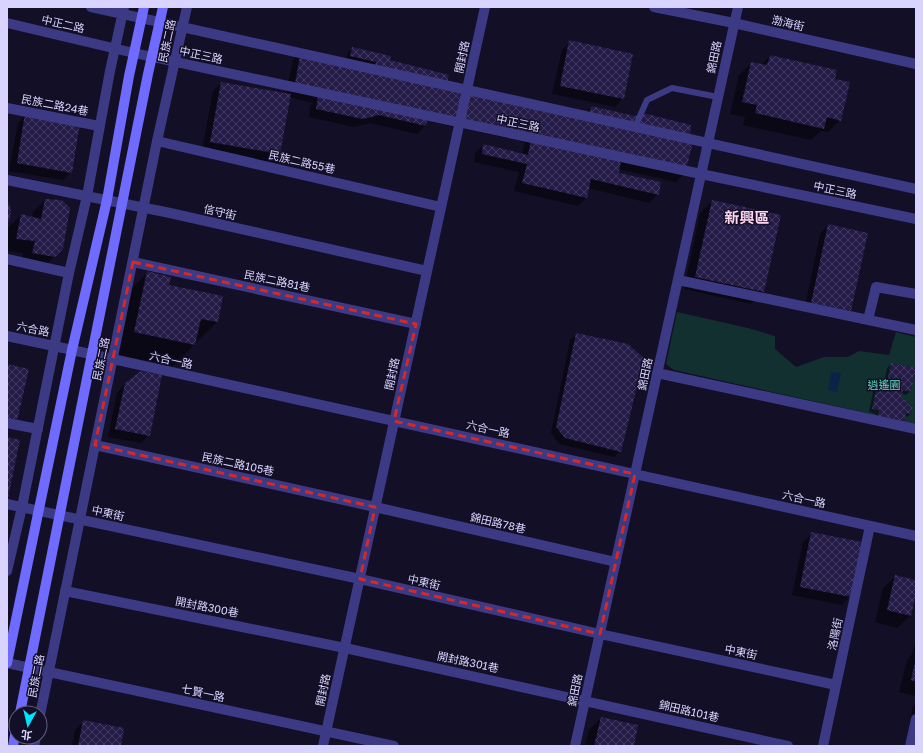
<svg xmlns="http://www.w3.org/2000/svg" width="923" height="753" font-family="'Golos Text','Noto Sans TC',sans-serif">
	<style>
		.green { fill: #12302f }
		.water { fill: #0c2248 }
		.shadow { fill: #0007 }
		.building { fill: url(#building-cross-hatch) }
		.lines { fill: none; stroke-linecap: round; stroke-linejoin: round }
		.service { stroke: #3d3a85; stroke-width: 6 }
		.minor { stroke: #3d3a85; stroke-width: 10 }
		.tertiary { stroke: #3d3a85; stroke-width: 10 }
		.secondary { stroke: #6f6bff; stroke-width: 10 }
		.marked { fill: none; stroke: #d62828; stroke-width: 3; stroke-dasharray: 8 5; stroke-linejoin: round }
		.labels { text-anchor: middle; stroke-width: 3; stroke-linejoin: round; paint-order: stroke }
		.street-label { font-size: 11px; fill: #d9d4ff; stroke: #130f26 }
		.park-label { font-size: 11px; fill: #5fe0c0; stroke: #130f26 }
		.district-label { font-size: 15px; font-weight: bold; fill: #ffd6f0; stroke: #130f26 }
	</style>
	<defs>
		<pattern id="building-cross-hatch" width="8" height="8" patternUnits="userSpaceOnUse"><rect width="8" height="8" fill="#241b47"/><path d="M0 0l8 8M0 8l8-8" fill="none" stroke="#433b63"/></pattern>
	</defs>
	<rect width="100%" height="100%" fill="#130f26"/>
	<path class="green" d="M 677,312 L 748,328 L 775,336 L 775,349 L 796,367 L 824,357 L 848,357 L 859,351 L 889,355 L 896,332 L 916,337 L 916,424 L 674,370 L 666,364 Z"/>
	<path class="water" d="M 831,372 L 841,373 L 837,392 L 828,390 Z"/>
	<path class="shadow" d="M 570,42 L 623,98 L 615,107 L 552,94 L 562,50 Z
		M 352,49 L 389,61 L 445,89 L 583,115 L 591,107 L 684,174 L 676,182 L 618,169 L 618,173 L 658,194 L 649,203 L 588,188 L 586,198 L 578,206 L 514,191 L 519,172 L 474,162 L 475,153 L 484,145 L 522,154 L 525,142 L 427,121 L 425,126 L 417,134 L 370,123 L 354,127 L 309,117 L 310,106 L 313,103 L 289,97 L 279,154 L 271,162 L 202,150 L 213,91 L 221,83 L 286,94 L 293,60 L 301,51 L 346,61 L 348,52 Z
		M 770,56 L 834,80 L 840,120 L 828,132 L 821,131 L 811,140 L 743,125 L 745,117 L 730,114 L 739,75 L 751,63 L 761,65 Z
		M 26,114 L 71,172 L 63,180 L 9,171 L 18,123 Z
		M 45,200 L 62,249 L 42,269 L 21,265 L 23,253 L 7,251 L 7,237 L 9,227 L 21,215 L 32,218 L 33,212 Z
		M 713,201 L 763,292 L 751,304 L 684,289 L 700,213 Z
		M 828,225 L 851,311 L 842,319 L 804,311 L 820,234 Z
		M 147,273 L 168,286 L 222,297 L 217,322 L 168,371 L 108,358 L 121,299 Z
		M 576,334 L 620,451 L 614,457 L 559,444 L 551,433 L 570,340 Z
		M 891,364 L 916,369 L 916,376 L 912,380 L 910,391 L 906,395 L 901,394 L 900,400 L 911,414 L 907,417 L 905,417 L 904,421 L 900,425 L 874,420 L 876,414 L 869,412 L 874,387 L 878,383 L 884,384 L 887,368 Z
		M 125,384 L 149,435 L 141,443 L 108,437 L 117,393 Z
		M 812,533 L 850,596 L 842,605 L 792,595 L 803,542 Z
		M 896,576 L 916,581 L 916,590 L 910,616 L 897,628 L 875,622 L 883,588 Z
		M 916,638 L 916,696 L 899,692 L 907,660 L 912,654 Z
		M 916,704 L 916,746 L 906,746 L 913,706 Z
		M 601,718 L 633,746 L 585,746 L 589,730 Z
		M 83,722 L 120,746 L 72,746 L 75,730 Z
		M 736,744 L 745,746 L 733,746 Z"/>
	<path class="building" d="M 569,40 L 633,54 L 624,99 L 560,86 Z
		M 352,47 L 391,56 L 390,60 L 449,75 L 446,88 L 588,119 L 591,106 L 635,116 L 647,114 L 691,125 L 690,136 L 693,142 L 685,174 L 621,160 L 619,173 L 661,182 L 659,195 L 591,179 L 587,198 L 522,183 L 527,164 L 482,154 L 483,144 L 528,155 L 532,134 L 430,112 L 426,126 L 379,115 L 363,119 L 316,109 L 318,96 L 294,89 L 301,50 L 374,71 L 376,62 L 350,56 Z
		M 770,55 L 837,70 L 835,79 L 850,82 L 841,121 L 827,117 L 824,129 L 755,113 L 757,105 L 742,102 L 751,62 L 767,65 Z
		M 221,82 L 291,94 L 280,154 L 210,142 Z
		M 25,113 L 80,123 L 72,173 L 17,163 Z
		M 45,199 L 62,200 L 70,208 L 63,249 L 55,257 L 32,253 L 35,241 L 16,239 L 21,214 L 41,219 Z
		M 712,200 L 781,215 L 764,292 L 695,277 Z
		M 7,202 L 9,203 L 11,210 L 10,219 L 7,225 Z
		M 828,224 L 868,233 L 851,311 L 811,303 Z
		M 147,271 L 171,277 L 169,285 L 223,296 L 218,322 L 201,319 L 195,345 L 134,332 Z
		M 576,333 L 628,344 L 644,358 L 621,452 L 565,438 L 556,427 Z
		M 891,363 L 916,368 L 916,376 L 914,375 L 911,392 L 903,390 L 901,400 L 907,400 L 906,404 L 913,405 L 911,414 L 906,413 L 905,421 L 878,416 L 879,410 L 872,409 L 878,381 L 887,383 Z
		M 7,364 L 29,369 L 17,421 L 7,418 Z
		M 141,371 L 162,375 L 150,436 L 115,429 L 125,383 Z
		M 7,437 L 20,440 L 8,498 L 7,498 Z
		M 811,532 L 862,542 L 851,597 L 800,587 Z
		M 895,575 L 916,580 L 916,594 L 911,616 L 887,610 Z
		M 915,662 L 916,662 L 916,682 L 911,680 Z
		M 601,717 L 638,725 L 634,746 L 594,746 Z
		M 83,720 L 124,728 L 121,746 L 78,746 Z"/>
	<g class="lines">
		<path class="service" d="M 635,127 L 647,100 L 672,88 L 718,97"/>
		<path class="minor" d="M 654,7 L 734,23 L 916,64
			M 7,108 L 99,126
			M 157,141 L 441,207
			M 7,180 L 170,213 L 427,271
			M 7,259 L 69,273
			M 133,262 L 416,324
			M 678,280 L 916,330
			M 868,320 L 876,287 L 916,294
			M 7,336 L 54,346 L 916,536
			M 657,373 L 916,429
			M 7,423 L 38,429
			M 95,445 L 375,507 L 616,562
			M 7,504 L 360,579 L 600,634 L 836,685
			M 65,591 L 345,648 L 788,746
			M 323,746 L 485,7
			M 575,746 L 738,7
			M 823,746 L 870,526
			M 910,746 L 916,719"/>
		<path class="tertiary" d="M 91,7 L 916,189
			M 7,23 L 134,53 L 701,174 L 916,219
			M 7,571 L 22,507 L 69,273 L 87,196 L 110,71 L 124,7
			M 7,663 L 394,746
			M 40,715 L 157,141 L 187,7
			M 34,746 L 36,737"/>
		<path class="secondary" d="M 7,663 L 72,350 L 107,200 L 129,76 L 144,7
			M 20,713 L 148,74 L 163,7
			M 13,746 L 16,730"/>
	</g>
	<path class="marked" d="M 133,262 L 416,324 L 394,421 L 635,474 L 600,634 L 360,579 L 375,507 L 95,445 Z"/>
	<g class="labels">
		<g class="street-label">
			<text transform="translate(788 23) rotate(13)" y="4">渤海街</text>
			<text transform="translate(63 24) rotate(13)" y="4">中正二路</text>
			<text transform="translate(167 41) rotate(-78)" y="4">民族二路</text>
			<text transform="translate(201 55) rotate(12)" y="4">中正三路</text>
			<text transform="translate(462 57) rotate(-78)" y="4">開封路</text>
			<text transform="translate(714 57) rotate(-78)" y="4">錦田路</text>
			<text transform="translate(55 105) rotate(11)" y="4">民族二路24巷</text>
			<text transform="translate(518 123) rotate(12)" y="4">中正三路</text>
			<text transform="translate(302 162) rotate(13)" y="4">民族二路55巷</text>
			<text transform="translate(835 190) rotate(12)" y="4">中正三路</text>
			<text transform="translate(220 212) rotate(13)" y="4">信守街</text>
			<text transform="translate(277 281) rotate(12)" y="4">民族二路81巷</text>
			<text transform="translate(33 329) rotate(11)" y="4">六合路</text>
			<text transform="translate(101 359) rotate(-78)" y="4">民族二路</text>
			<text transform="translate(171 360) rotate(12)" y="4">六合一路</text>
			<text transform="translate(392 374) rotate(-78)" y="4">開封路</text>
			<text transform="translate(645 374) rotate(-78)" y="4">錦田路</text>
			<text transform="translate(488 429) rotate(12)" y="4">六合一路</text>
			<text transform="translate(238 464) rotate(12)" y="4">民族二路105巷</text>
			<text transform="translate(804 499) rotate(12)" y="4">六合一路</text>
			<text transform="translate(108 513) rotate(13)" y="4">中東街</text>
			<text transform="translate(498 523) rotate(13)" y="4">錦田路78巷</text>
			<text transform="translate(424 582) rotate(13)" y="4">中東街</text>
			<text transform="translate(207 607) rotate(11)" y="4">開封路300巷</text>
			<text transform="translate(835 634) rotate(-78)" y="4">洛陽街</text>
			<text transform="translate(741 652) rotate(12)" y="4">中東街</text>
			<text transform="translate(468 662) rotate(12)" y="4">開封路301巷</text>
			<text transform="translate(36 676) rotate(-79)" y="4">民族二路</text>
			<text transform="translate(323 690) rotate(-78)" y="4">開封路</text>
			<text transform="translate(575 690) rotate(-78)" y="4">錦田路</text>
			<text transform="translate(203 693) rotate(12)" y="4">七賢一路</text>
			<text transform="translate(689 711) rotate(13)" y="4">錦田路101巷</text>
		</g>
		<g class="park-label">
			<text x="884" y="389">逍遙園</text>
		</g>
		<g class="district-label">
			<text x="747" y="223">新興區</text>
		</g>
	</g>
	<rect width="923" height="753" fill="none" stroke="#d9d4ff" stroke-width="16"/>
	<g transform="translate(28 725) rotate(188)"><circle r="19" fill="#130f26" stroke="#625e7d"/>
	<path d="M0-3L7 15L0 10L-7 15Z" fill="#00e5ff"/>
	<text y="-6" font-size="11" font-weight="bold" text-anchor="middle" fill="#d9d4ff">北</text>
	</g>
</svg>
